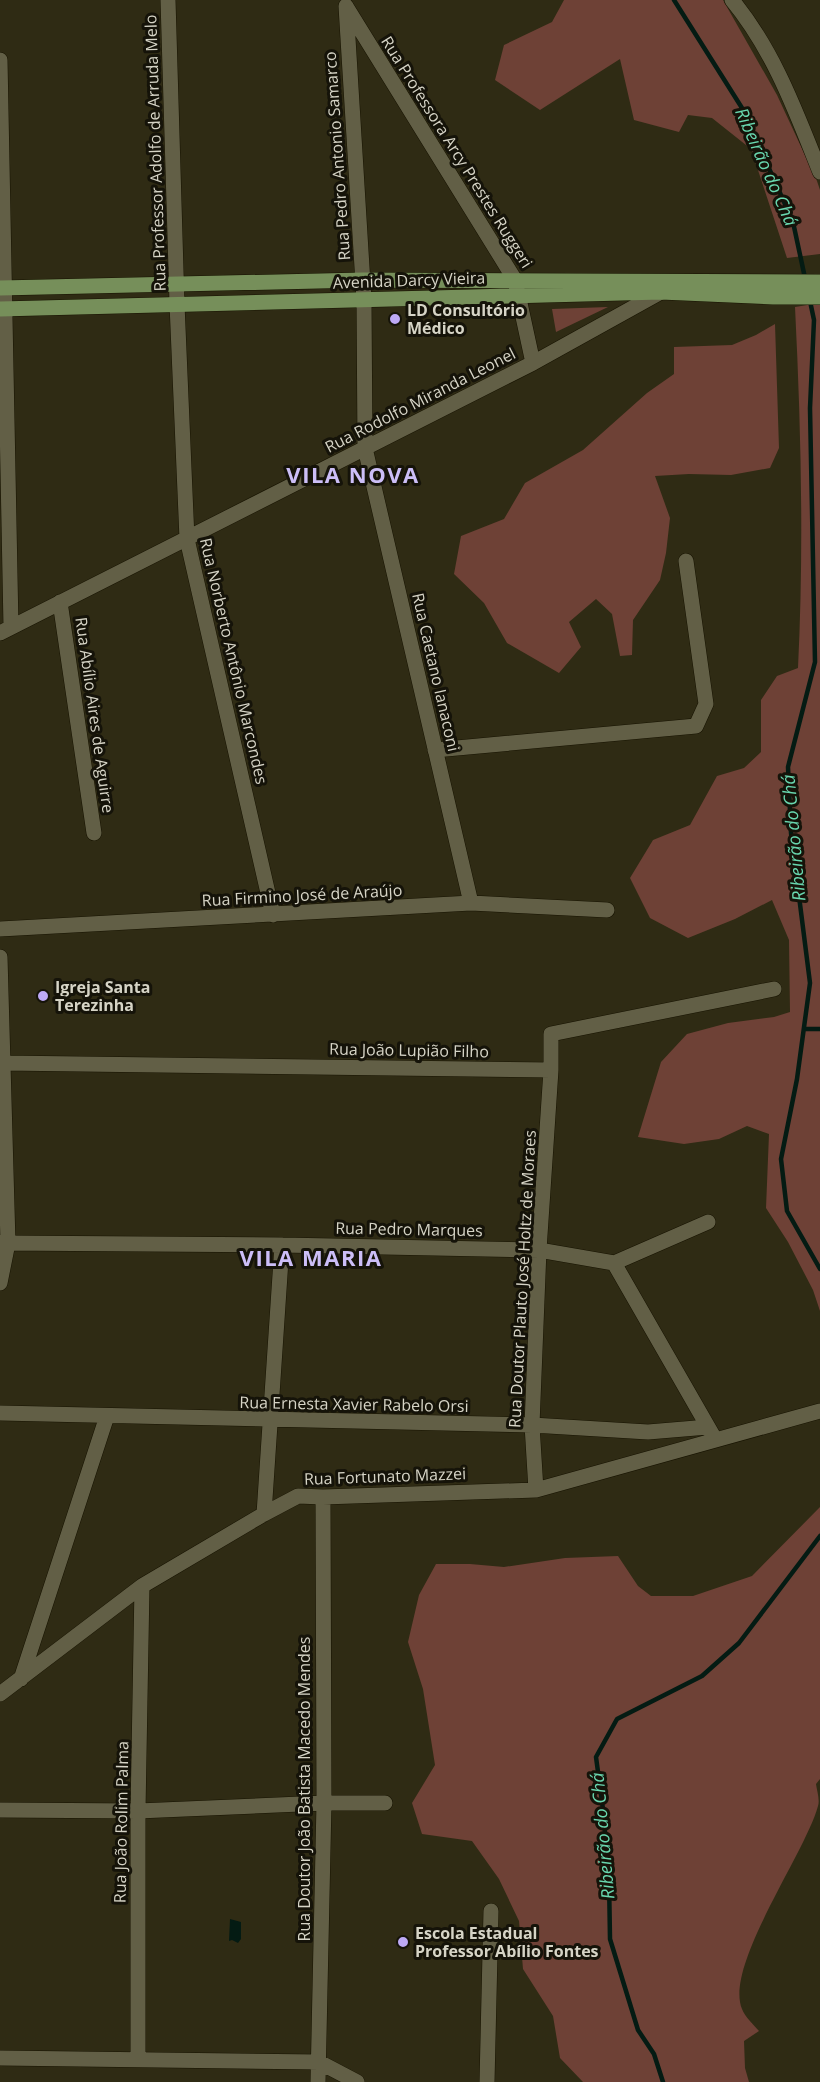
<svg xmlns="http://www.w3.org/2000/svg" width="820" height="2082" font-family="'Open Sans',sans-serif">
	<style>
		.green { fill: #6e4136 }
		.water { fill: #041b13 }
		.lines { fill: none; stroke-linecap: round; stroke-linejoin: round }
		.stream { stroke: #041b13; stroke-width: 4.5 }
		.minor-casing { stroke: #171300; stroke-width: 16 }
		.major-casing { stroke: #171300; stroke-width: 16 }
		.minor { stroke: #625f46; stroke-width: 15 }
		.major { stroke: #768f5a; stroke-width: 15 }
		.poi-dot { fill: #bda9f5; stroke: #151309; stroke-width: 2 }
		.labels { text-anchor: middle; stroke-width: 6; stroke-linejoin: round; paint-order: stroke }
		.street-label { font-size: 16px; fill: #d6d4c6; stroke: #151309 }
		.poi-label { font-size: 16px; font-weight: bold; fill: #d6d4c6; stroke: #151309; text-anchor: start }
		.water-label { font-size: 18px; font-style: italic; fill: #69d7af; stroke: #151309 }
		.district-label { font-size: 22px; font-weight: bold; letter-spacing: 1.5px; fill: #ccbef7; stroke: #151309 }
	</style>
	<rect width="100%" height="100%" fill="#2f2b14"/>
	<path class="green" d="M 564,0 L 723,0 L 777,95 L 817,181 L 820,190 L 820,254 L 787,258 L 751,149 L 712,118 L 688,115 L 679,132 L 634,120 L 620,59 L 540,110 L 495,80 L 504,45 L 552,22 Z
		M 820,303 L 820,1311 L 813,1290 L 788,1242 L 766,1208 L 769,1134 L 747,1126 L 719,1139 L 684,1144 L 638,1137 L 661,1062 L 687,1034 L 728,1023 L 774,1017 L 790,1012 L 789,940 L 772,900 L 735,919 L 688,938 L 650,918 L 630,878 L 653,840 L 690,825 L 717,776 L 744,768 L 761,752 L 761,700 L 777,676 L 798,668 C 804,547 801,427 795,307 Z
		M 608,307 L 556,332 L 552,309 Z
		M 775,324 L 779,448 L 770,468 L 731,475 L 689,474 L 655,476 L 670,518 L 666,553 L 660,580 L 633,620 L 632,655 L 620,656 L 612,614 L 596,599 L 569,622 L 581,647 L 559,673 L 507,643 L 484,603 L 454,574 L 461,536 L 504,519 L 525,483 L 583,450 L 647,393 L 674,374 L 674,347 L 732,345 L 756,335 Z
		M 820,1507 L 820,1779 L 816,1784 C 817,1791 820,1800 818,1806 C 805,1854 724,1966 742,2009 C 745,2017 754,2025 759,2031 L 744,2041 L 745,2068 L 749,2082 L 583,2082 L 560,2058 L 553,2016 L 523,1969 L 519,1921 L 499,1879 L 472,1841 L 422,1834 L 412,1803 L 435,1765 L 423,1689 L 408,1642 L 419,1595 L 436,1564 L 470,1564 L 504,1567 L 565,1558 L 618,1556 L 638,1586 L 651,1596 L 693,1596 L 752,1576 Z"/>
	<path class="water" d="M 230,1919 L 241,1922 L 241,1939 L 238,1943 L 232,1940 L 229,1941 Z"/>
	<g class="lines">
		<path class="stream" d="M 674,0 L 742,108 L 793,222 L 805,278
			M 810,301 L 814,320 L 810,408 L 815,662 L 788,767 L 791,833 L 810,983 L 797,1079 L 781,1159 L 787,1211 L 820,1269
			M 804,1029 L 820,1029
			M 663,2082 L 654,2054 L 638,2030 L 610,1939 L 609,1879 L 603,1809 L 596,1757 L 617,1719 L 702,1676 L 739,1643 L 820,1536"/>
		<defs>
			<path id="minor" d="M 168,0 L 177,304 L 187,539 L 273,915
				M 732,0 C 774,51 796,112 820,172
				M 346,6 L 364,300 L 365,448 L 471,903
				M 347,8 L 515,280 L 533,363
				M 0,60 L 11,627
				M 60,602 L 94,833
				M 0,633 L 533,363 L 661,292
				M 435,750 L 696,726 L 706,704 L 686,561
				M 0,929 L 471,903 L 607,910
				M 0,957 L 8,1243 L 0,1283
				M 3,1063 L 551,1070 L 551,1034 L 774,989
				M 0,1243 L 282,1245 L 539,1250 L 614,1263 L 715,1439
				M 614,1263 L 708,1222
				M 0,1413 L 532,1425 L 648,1432 L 708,1427
				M 536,1490 L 532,1425 L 539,1250 L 551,1070
				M 264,1514 L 282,1245
				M 21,1679 L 107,1416
				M 0,1694 L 142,1586 L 264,1514 L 298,1496 L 323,1497 L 536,1490 L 820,1411
				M 0,1810 L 138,1811 L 324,1803 L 385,1803
				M 0,2058 L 319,2062 L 357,2082
				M 138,2060 L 138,1811 L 142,1586
				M 318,2082 L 324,1803 L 323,1497
				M 487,2082 L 491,1911"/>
			<path id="major" d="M 0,288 L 363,280 L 820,282
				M 0,309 L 661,292 L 773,297 L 820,297"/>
		</defs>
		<use href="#minor" class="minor-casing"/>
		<use href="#major" class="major-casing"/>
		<use href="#minor" class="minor"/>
		<use href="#major" class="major"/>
	</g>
	<g class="poi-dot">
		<circle cx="395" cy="319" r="6"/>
		<circle cx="43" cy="996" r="6"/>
		<circle cx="403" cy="1942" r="6"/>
	</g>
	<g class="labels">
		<g class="street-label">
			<text transform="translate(457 152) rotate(58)" y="6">Rua Professora Arcy Prestes Ruggeri</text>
			<text transform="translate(155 153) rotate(-92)" y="6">Rua Professor Adolfo de Arruda Melo</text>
			<text transform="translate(337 156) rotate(-94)" y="6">Rua Pedro Antonio Samarco</text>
			<text transform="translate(409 280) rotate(-2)" y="6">Avenida Darcy Vieira</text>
			<text transform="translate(420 400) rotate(-27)" y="6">Rua Rodolfo Miranda Leonel</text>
			<text transform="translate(234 661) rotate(77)" y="6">Rua Norberto Antônio Marcondes</text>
			<text transform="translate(436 672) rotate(77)" y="6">Rua Caetano Ianaconi</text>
			<text transform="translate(95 715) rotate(82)" y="6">Rua Abílio Aires de Aguirre</text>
			<text transform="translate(302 895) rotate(-3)" y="6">Rua Firmino José de Araújo</text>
			<text transform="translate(409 1050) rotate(1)" y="6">Rua João Lupião Filho</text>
			<text transform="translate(409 1229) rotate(1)" y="6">Rua Pedro Marques</text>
			<text transform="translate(522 1279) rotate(-87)" y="6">Rua Doutor Plauto José Holtz de Moraes</text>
			<text transform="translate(354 1404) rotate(1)" y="6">Rua Ernesta Xavier Rabelo Orsi</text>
			<text transform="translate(385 1476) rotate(-2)" y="6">Rua Fortunato Mazzei</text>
			<text transform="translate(304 1789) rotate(-90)" y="6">Rua Doutor João Batista Macedo Mendes</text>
			<text transform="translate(121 1822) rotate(-89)" y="6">Rua João Rolim Palma</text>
		</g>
		<g class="poi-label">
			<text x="407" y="316">LD Consultório<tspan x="407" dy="18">Médico</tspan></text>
			<text x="55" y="993">Igreja Santa<tspan x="55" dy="18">Terezinha</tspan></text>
			<text x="415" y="1939">Escola Estadual<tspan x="415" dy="18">Professor Abílio Fontes</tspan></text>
		</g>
		<g class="water-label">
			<text transform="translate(766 167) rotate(66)" y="6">Ribeirão do Chá</text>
			<text transform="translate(794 838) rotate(-95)" y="6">Ribeirão do Chá</text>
			<text transform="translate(603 1836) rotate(-95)" y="6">Ribeirão do Chá</text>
		</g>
		<g class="district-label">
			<text x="353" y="483">VILA NOVA</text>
			<text x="311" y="1266">VILA MARIA</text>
		</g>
	</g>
</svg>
